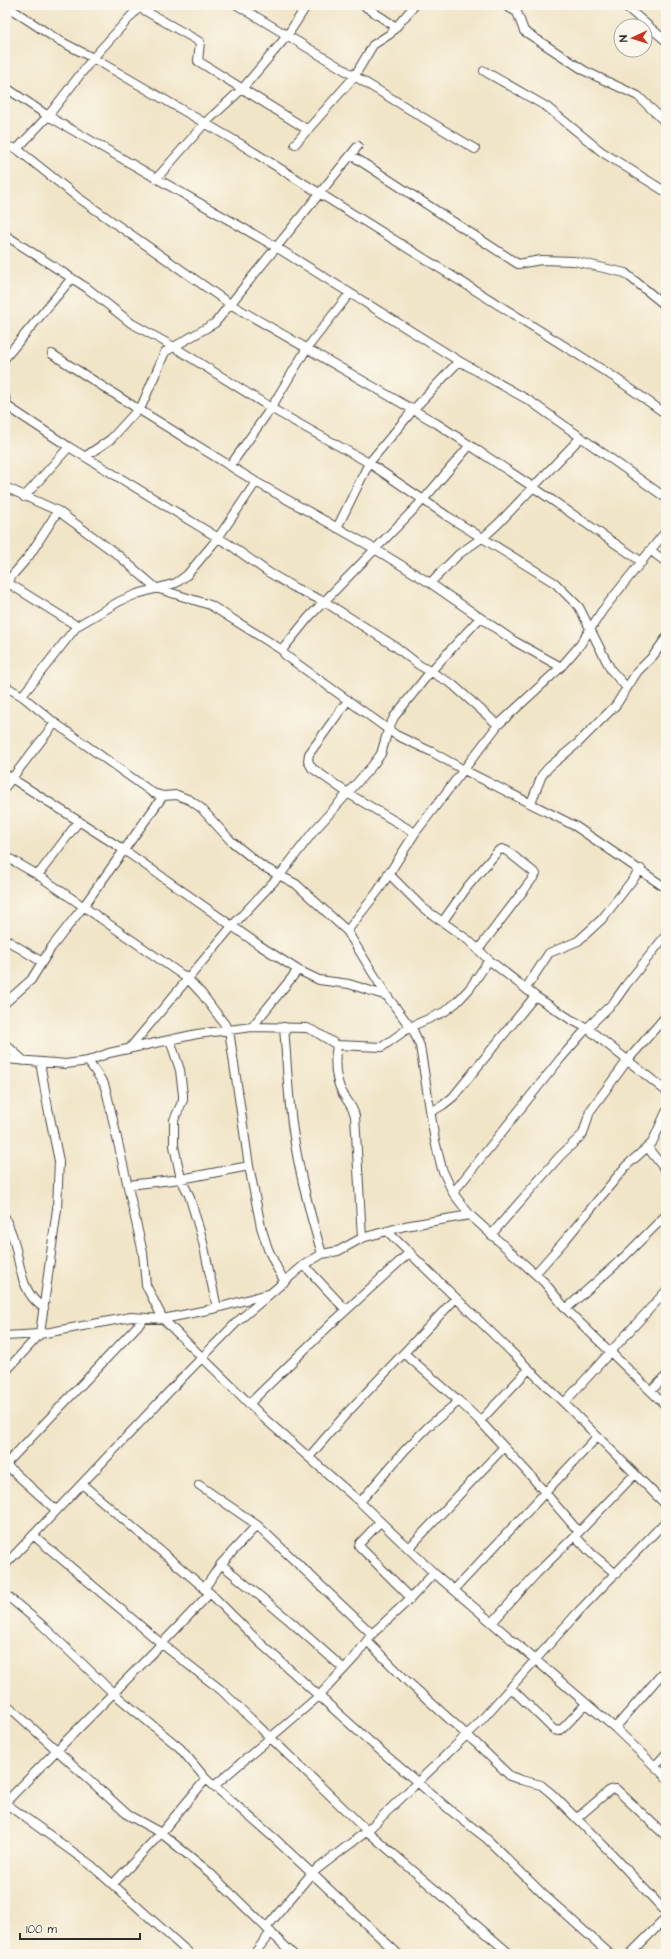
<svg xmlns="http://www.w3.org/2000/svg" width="671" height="1959" font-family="'Architects Daughter',sans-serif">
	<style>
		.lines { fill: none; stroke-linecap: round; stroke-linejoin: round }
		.street-casing { stroke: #494743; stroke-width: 10 }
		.street { stroke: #fff; stroke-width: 8 }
	</style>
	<rect width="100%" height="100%" fill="#fbf7ec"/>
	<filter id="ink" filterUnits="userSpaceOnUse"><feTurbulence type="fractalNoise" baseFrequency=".025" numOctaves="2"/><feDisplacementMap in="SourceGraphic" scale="8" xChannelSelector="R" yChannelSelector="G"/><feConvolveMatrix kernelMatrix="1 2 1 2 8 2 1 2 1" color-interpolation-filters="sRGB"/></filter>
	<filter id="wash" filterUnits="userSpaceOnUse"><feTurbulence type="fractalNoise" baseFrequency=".012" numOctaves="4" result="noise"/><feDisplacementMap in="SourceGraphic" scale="16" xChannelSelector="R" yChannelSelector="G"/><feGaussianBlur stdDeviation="0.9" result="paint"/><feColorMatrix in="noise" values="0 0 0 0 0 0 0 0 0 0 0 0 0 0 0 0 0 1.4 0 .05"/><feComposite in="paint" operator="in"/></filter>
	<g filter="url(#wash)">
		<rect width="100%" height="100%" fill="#f1e5c8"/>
	</g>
	<g filter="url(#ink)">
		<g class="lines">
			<defs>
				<path id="street" d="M 5,5 L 58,40 L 93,58 L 239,143 L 614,377 L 666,414
					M 135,5 L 200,42 L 198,61 L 308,130
					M 237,5 L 475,149
					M 363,5 L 396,27
					M 504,5 L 517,12 L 524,31 L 585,71 L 638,96 L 666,123
					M 624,5 L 666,41
					M 484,71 L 547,107 L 602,152 L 666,192
					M 5,87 L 48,116 L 276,247 L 459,361 L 530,401 L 666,498
					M 295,144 L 354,77 L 373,45 L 390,34 L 415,5
					M 5,146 L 17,149 L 48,116 L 93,58 L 141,5
					M 17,149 L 76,196 L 230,304 L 436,423 L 533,487 L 642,562
					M 351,155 L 518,264 L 541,260 L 574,261 L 625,273 L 666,306
					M 157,178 L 205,123 L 242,89 L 287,36 L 307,5
					M 5,235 L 87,288 L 131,323 L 174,347 L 276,411 L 369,463 L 447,516 L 555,583 L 579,607 L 611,670 L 627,688
					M 52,354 L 138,409 L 256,482 L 375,549 L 430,583 L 514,641 L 561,667
					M 5,358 L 72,278
					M 5,397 L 7,406 L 69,447 L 230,545 L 268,572 L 295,588 L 325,602 L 396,647 L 419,665 L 452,684 L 498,725
					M 470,445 L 424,499 L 309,617 L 282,650 L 285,655 L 396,735 L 432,752 L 464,770 L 575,826 L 666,888
					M 86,456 L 111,439 L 142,405 L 165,352 L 215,323 L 358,146
					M 230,466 L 271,408 L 307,348 L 350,293
					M 5,487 L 58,511 L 118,555 L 156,588 L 210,605 L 282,650
					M 24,497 L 69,447
					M 337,528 L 369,463 L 413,410 L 459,361
					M 650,550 L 666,562
					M 5,581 L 77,626
					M 430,583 L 459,554 L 486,535 L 499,523 L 581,437
					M 5,584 L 29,556 L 58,511
					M 5,686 L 22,696 L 55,723 L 153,793 L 163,796 L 177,795 L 190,800 L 201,808 L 231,841 L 262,866 L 296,884 L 347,931 L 387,996 L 414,1032 L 420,1046 L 435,1141 L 442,1169 L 453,1193 L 470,1215 L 544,1282 L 566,1309 L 666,1406
					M 22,696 L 77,626 L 120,601 L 137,594 L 176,583 L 187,575 L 218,538 L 256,482
					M 348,700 L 309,754 L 308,761 L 312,768 L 349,794 L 415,833
					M 5,774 L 124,850 L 259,945 L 298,970 L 319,980 L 349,984 L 387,996
					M 5,787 L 55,723
					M 531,803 L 542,775 L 549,767 L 578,743 L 616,705 L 637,672 L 653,656 L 666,638
					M 5,856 L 38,875 L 188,979 L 202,994 L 229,1030 L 249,1166 L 261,1227 L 268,1249 L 277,1268 L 285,1282
					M 388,873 L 423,908 L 468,940 L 489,960 L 535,996 L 570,1019 L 587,1028 L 666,1091
					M 38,875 L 79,821
					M 443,921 L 468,886 L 498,851 L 502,849 L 507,851 L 536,874 L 478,950
					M 347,931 L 378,891 L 415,833 L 485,742 L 498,725 L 561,667 L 580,645 L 602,611 L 666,531
					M 5,939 L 42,962
					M 526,988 L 549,953 L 578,941 L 588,932 L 602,919 L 641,869
					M 5,1003 L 31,980 L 51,948 L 83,907 L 163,796
					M 252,1027 L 298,970
					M 284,1027 C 287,1062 288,1097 293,1131 C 299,1173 310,1214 322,1254
					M 170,1040 L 180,1070 L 183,1095 L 183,1100 L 174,1120 L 174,1146 L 181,1179 L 189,1195 L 202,1238 L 217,1308
					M 5,1044 L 24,1061
					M 337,1045 C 334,1062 334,1078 343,1094 C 348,1102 353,1107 355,1116 L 362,1238
					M 129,1049 L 233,925 L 280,875 L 313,832 L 372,766 L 381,754 L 388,730 L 394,717 L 431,671 L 479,619
					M 5,1059 L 66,1064 L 88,1061 L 109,1053 L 197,1034 L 252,1027 L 307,1028 L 316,1032 L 337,1045 L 382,1047 L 410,1027 L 444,1012 L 457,1002 L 470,988 L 489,960
					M 88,1061 L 104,1084 L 107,1094 L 143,1253 L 146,1285 L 163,1319 L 266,1420 L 360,1502 L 434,1573 L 615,1728 L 666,1777
					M 431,1112 L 443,1105 L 453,1097 L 535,996
					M 648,1148 L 666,1171
					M 128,1185 L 181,1179 L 249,1166
					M 453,1193 L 561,1058 L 587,1028 L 614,1002 L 626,985 L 666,935
					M 5,1217 C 7,1224 11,1230 13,1238 C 21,1263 19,1292 44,1308
					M 387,1231 L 564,1403 L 666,1505
					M 491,1235 L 559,1157 L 583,1134 L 590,1111 L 627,1061 L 666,1016
					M 304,1265 L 346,1310
					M 535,1274 L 566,1239 L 626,1166 L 652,1143 L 666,1112
					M 566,1309 L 624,1257 L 666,1215
					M 5,1336 L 40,1334 L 131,1317 L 163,1319 L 217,1308 L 268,1294
					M 405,1354 L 459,1401 L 480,1421 L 530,1475 L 579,1532 L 536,1574 L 492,1623
					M 5,1372 L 40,1334 L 57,1209 L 59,1161 L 48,1108 L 40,1062
					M 651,1391 L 666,1376
					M 564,1403 L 666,1291
					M 249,1404 L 330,1325 L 410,1252
					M 480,1421 L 529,1369
					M 309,1457 L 346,1414 L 456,1298
					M 5,1464 L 56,1510
					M 5,1465 L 144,1319
					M 82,1484 L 210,1593 L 258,1641 L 368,1740 L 450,1810 L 486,1838 L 545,1896 L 610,1954
					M 199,1485 L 257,1525
					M 360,1502 L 405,1450 L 430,1425 L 459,1401
					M 380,1522 L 360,1543 L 359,1546 L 411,1598
					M 579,1532 L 635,1474
					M 33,1535 L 162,1644 L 221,1690 L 367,1831 L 510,1954
					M 575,1536 L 591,1553 L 616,1574
					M 409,1548 L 503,1448
					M 221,1564 L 290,1621 L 344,1669
					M 5,1565 L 182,1378 L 238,1321 L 304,1265 L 322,1254 L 338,1251 L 362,1238 L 405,1226 L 470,1215
					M 204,1589 L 221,1564 L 257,1525 L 372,1634
					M 454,1590 L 597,1437
					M 5,1594 L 42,1625 L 112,1692 L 180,1748 L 206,1779 L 274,1838 L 398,1954
					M 367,1641 L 407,1681 L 477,1744 L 510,1776 L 521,1780 L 541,1785 L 552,1794 L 611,1853 L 666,1912
					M 511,1688 L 554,1730 L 559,1731 L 563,1728 L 586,1704
					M 5,1703 L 128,1815 L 161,1833 L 209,1872 L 293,1954
					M 615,1728 L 666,1669
					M 655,1766 L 666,1754
					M 214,1786 L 319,1696 L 355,1657 L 372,1634 L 411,1598 L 434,1573
					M 577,1818 L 610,1790 L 616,1789 L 666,1836
					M 113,1884 L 161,1833 L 206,1779
					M 266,1928 L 312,1873 L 367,1831 L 477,1725 L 579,1611 L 666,1521
					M 190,1954 L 91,1865 L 5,1803 C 73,1733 143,1665 210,1593
					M 254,1954 L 271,1932
					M 630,1954 L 666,1918"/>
			</defs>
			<use href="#street" class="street-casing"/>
			<use href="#street" class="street"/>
		</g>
	</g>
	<rect width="671" height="1959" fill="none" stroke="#fbf7ec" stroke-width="20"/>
	<g transform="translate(633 38) rotate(266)"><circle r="19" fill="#fbf7ec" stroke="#a8a59f"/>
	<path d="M0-3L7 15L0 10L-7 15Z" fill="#c8321e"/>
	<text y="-6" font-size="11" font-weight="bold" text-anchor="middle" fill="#2b2b2b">N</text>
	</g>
	<path d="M20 1933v6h120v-6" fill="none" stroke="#2b2b2b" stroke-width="2"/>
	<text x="26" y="1933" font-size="12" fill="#2b2b2b" stroke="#fbf7ec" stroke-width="3" paint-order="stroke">100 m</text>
</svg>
